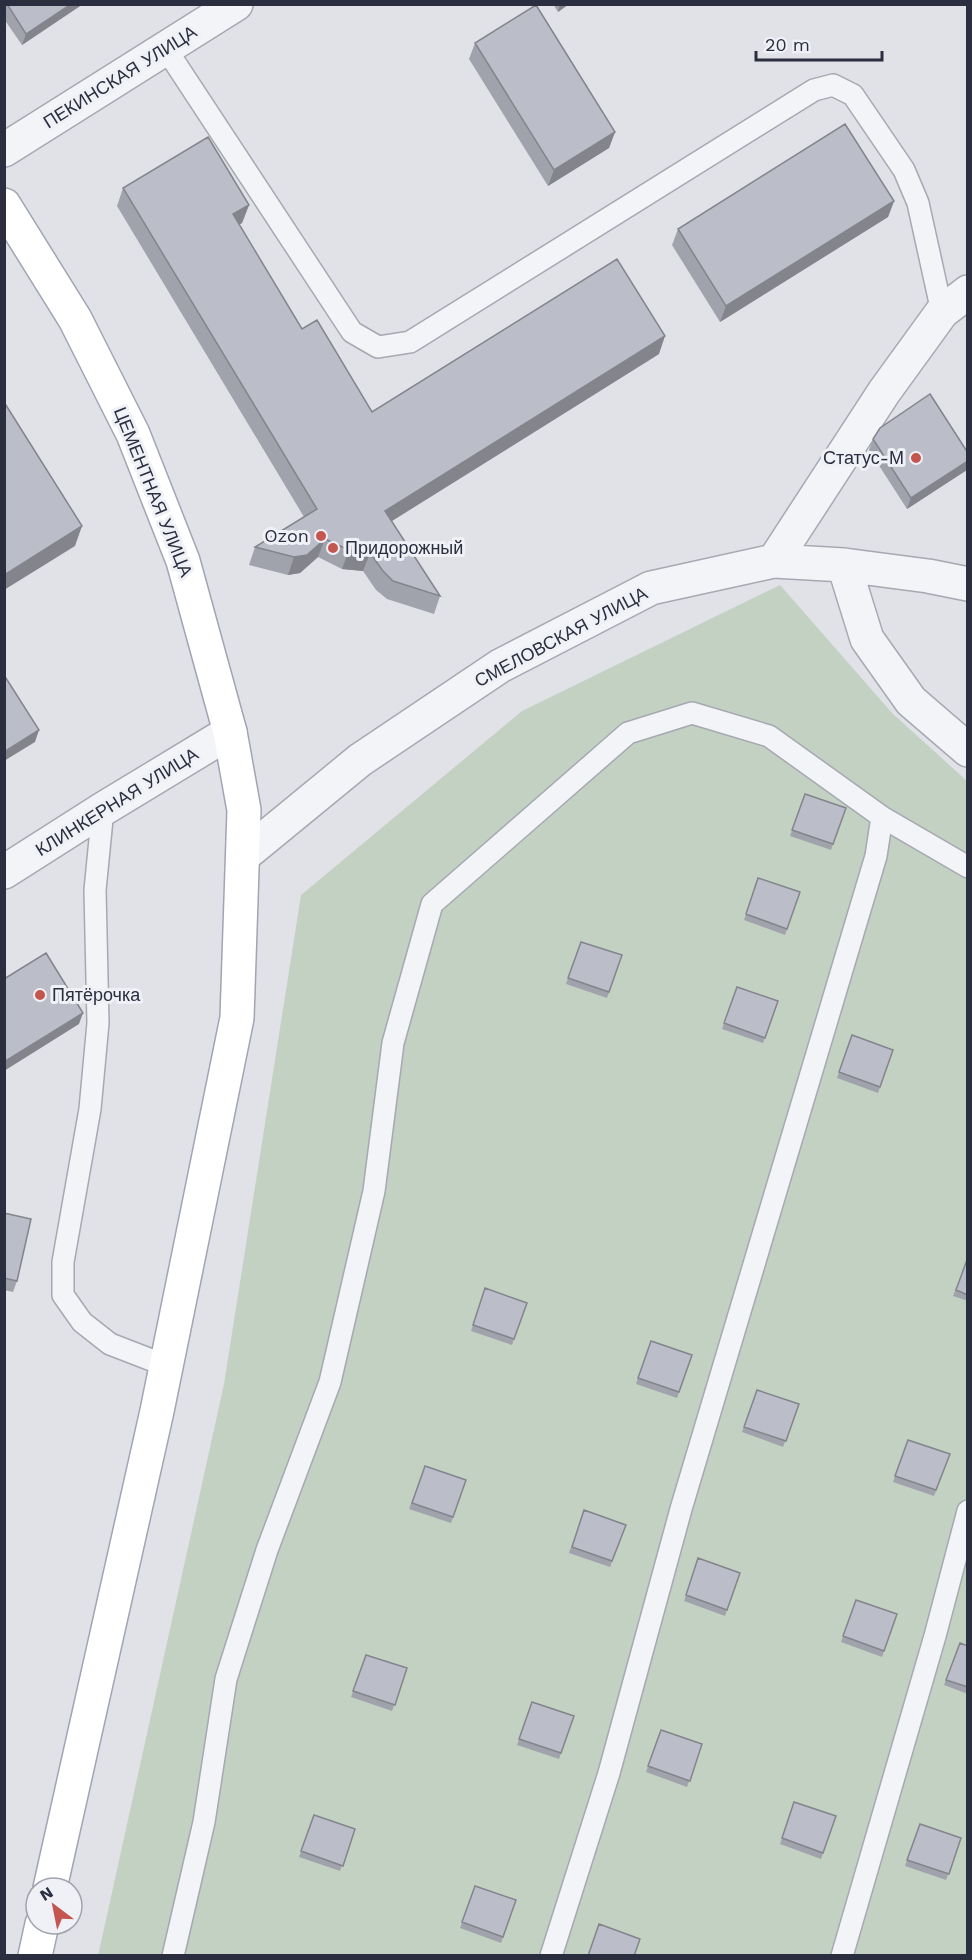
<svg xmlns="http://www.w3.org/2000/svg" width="972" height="1960" font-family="'Work Sans',sans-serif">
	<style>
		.green { fill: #c3d1c2 }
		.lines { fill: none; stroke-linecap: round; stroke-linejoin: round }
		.lane-casing { stroke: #a6a8b2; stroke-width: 24 }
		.street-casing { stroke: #a6a8b2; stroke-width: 36 }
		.primary-casing { stroke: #a1a4b3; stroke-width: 36 }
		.lane { stroke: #f3f4f7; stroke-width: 21 }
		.street { stroke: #f3f4f7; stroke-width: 33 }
		.primary { stroke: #fff; stroke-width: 33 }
		.wall { fill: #a1a3ac }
		.shaded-wall { fill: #83848c }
		.building { fill: #bbbdc8; stroke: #83848c; stroke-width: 1.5 }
		.poi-dot { fill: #c4564f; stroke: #f0f1f6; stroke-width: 2 }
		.labels { text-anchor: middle; stroke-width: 6; stroke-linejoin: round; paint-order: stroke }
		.street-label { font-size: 18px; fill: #2a2e3f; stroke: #f0f1f6 }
		.poi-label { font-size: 18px; fill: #2a2e3f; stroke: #f0f1f6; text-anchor: end }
	</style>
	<rect width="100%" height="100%" fill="#e1e2e8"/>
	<path class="green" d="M 780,585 L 892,713 L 967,781 L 967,1955 L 98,1956 L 224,1384 L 301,895 L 522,711 Z"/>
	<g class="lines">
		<defs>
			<path id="lane" d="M 166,49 L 352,332 L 378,347 L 410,342 L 814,90 L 833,85 L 853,95 L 904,170 L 918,203 L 942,312
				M 103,809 L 95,890 L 98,1023 L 90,1109 L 63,1262 L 63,1295 L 82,1322 L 110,1344 L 167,1366
				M 173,1956 L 204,1822 L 226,1679 L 267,1550 L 330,1382 L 374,1191 L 393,1043 L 432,904 L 628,733 L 692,713 L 769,736 L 882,817 L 968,867
				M 551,1956 L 609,1773 L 681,1509 L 876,856 L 882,817
				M 842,1956 L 935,1636 L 968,1511"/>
			<path id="street" d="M 4,150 L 236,4
				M 774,561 L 884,392 L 942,312 L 968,292
				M 844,565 L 867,639 L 911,701 L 968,750
				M 243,856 L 360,760 L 500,666 L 651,588 L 774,561 L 844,565 L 928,576 L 968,584
				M 4,872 L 103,809 L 230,732"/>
			<path id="primary" d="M 4,205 L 75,319 L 133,434 L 183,561 L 230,732 L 244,810 L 237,1018 L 157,1411 L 50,1888
				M 35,1956 L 42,1924"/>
		</defs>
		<use href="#lane" class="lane-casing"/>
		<use href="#street" class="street-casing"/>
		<use href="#primary" class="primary-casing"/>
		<use href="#lane" class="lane"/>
		<use href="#street" class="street"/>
		<use href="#primary" class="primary"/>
	</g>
	<path class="wall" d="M 4,4 L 83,4 L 22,45 L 4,19 Z
		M 553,4 L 569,4 L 558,12 Z
		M 475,43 L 615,132 L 609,148 L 548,186 L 469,59 Z
		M 123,188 L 249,205 L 242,223 L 239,225 L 302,329 L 372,412 L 659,354 L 392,521 L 440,596 L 434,614 L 387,599 L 376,590 L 363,571 L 342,569 L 318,557 L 300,573 L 288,575 L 249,565 L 255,547 L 304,517 L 117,206 Z
		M 894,201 L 888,217 L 720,322 L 672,245 L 678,229 Z
		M 873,439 L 968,453 L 968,469 L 907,509 L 869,450 Z
		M 805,794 L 846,808 L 831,850 L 790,836 Z
		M 758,878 L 800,892 L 785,935 L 744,920 Z
		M 581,942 L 622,955 L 607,998 L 566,984 Z
		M 737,987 L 778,1001 L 763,1043 L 722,1029 Z
		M 852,1035 L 893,1050 L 878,1093 L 837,1078 Z
		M 4,1213 L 17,1281 L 13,1292 L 4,1290 Z
		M 968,1257 L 968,1301 L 953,1296 Z
		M 485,1288 L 527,1303 L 512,1345 L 471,1331 Z
		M 651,1341 L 692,1355 L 677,1398 L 636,1384 Z
		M 757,1390 L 799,1404 L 783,1447 L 742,1432 Z
		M 908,1440 L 950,1454 L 934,1496 L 893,1482 Z
		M 425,1466 L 466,1480 L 451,1523 L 409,1509 Z
		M 584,1510 L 626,1525 L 610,1567 L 569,1553 Z
		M 698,1558 L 740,1573 L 725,1616 L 684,1601 Z
		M 856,1600 L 897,1614 L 882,1657 L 841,1642 Z
		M 960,1643 L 968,1646 L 968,1694 L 944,1685 Z
		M 366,1655 L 407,1668 L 392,1711 L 351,1697 Z
		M 532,1702 L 574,1716 L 559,1759 L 517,1745 Z
		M 661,1730 L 702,1744 L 687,1787 L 646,1772 Z
		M 794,1802 L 836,1816 L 821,1859 L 780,1844 Z
		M 314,1815 L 355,1829 L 340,1871 L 299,1857 Z
		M 920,1824 L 961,1838 L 946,1880 L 905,1866 Z
		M 475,1886 L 516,1900 L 501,1943 L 460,1928 Z"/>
	<path class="shaded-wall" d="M 71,4 L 83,4 L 22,45 L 26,34 Z
		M 560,4 L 569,4 L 558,12 Z
		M 615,132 L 609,148 L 548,186 L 554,170 Z
		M 894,201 L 888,217 L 720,322 L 726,306 Z
		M 249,205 L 242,223 L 226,232 L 233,214 Z
		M 665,336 L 659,354 L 379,529 L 385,511 Z
		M 968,461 L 967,470 L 907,509 L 911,498 Z
		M 82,526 L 75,546 L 4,590 L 4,579 L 6,574 Z
		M 325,539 L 318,557 L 300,573 L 288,575 L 294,557 Z
		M 349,550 L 370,553 L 363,571 L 342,569 Z
		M 39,730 L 35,742 L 4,761 L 4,752 Z
		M 83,1013 L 79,1024 L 4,1071 L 4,1062 Z"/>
	<path class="building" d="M 7,4 L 71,4 L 26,34 Z
		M 536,5 L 615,132 L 554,170 L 475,43 Z
		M 845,124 L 894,201 L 726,306 L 678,229 Z
		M 208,137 L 249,205 L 233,214 L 302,329 L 317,320 L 372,412 L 617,259 L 665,336 L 385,511 L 440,596 L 393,581 L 383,571 L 370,553 L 349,550 L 325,539 L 307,555 L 294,557 L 255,547 L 317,509 L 123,188 Z
		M 930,394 L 968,453 L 968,461 L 911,498 L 873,439 L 880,428 Z
		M 4,402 L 82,526 L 6,574 L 4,571 Z
		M 4,675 L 39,730 L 4,752 Z
		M 805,794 L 846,808 L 833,844 L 792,830 Z
		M 758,878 L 800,892 L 787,929 L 746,914 Z
		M 581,942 L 622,955 L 609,992 L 568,978 Z
		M 46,953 L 83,1013 L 4,1062 L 4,979 Z
		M 737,987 L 778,1001 L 765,1038 L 724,1023 Z
		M 852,1035 L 893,1050 L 880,1087 L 839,1072 Z
		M 4,1213 L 31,1219 L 17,1281 L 4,1278 Z
		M 968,1257 L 968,1295 L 956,1290 Z
		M 485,1288 L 527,1303 L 514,1339 L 473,1325 Z
		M 651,1341 L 692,1355 L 679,1392 L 638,1378 Z
		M 757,1390 L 799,1404 L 786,1441 L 744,1427 Z
		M 908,1440 L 950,1454 L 936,1490 L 895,1476 Z
		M 425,1466 L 466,1480 L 453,1517 L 412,1503 Z
		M 584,1510 L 626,1525 L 612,1561 L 572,1547 Z
		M 698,1558 L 740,1573 L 727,1610 L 686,1595 Z
		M 856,1600 L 897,1614 L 884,1651 L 843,1636 Z
		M 960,1643 L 968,1646 L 968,1687 L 946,1680 Z
		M 366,1655 L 407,1668 L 395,1705 L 353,1691 Z
		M 532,1702 L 574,1716 L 561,1753 L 519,1739 Z
		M 661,1730 L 702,1744 L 690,1781 L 648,1766 Z
		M 794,1802 L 836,1816 L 823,1853 L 782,1838 Z
		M 314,1815 L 355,1829 L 343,1866 L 301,1851 Z
		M 920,1824 L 961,1838 L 949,1874 L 907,1860 Z
		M 475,1886 L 516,1900 L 503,1937 L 462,1922 Z
		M 599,1924 L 640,1939 L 634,1956 L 588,1956 Z"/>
	<g class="poi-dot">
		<circle cx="916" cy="458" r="6"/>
		<circle cx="321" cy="536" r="6"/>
		<circle cx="333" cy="548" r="6"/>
		<circle cx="40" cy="995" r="6"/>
	</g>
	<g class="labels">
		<g class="street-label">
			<text transform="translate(120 77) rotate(-32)" y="6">ПЕКИНСКАЯ УЛИЦА</text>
			<text transform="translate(153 492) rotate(68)" y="6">ЦЕМЕНТНАЯ УЛИЦА</text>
			<text transform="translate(561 637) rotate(-28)" y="6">СМЕЛОВСКАЯ УЛИЦА</text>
			<text transform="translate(117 802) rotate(-32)" y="6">КЛИНКЕРНАЯ УЛИЦА</text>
		</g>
		<g class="poi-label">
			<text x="904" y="464">Статус-М</text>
			<text x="309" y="542">Ozon</text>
			<text x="345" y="554" text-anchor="start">Придорожный</text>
			<text x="52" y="1001" text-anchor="start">Пятёрочка</text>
		</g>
	</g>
	<rect width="972" height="1960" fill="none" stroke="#2a2e3f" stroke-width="12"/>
	<g transform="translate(54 1906) rotate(328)"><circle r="28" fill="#f0f1f6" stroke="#a1a3ad" stroke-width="1.5"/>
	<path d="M0-4.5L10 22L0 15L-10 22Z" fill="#c4564f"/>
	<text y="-9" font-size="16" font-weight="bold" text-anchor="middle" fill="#2a2e3f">N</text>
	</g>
	<path d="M756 51v9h126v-9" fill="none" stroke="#2a2e3f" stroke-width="3"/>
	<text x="765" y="51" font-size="18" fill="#2a2e3f" stroke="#f0f1f6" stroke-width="4.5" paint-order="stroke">20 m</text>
</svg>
